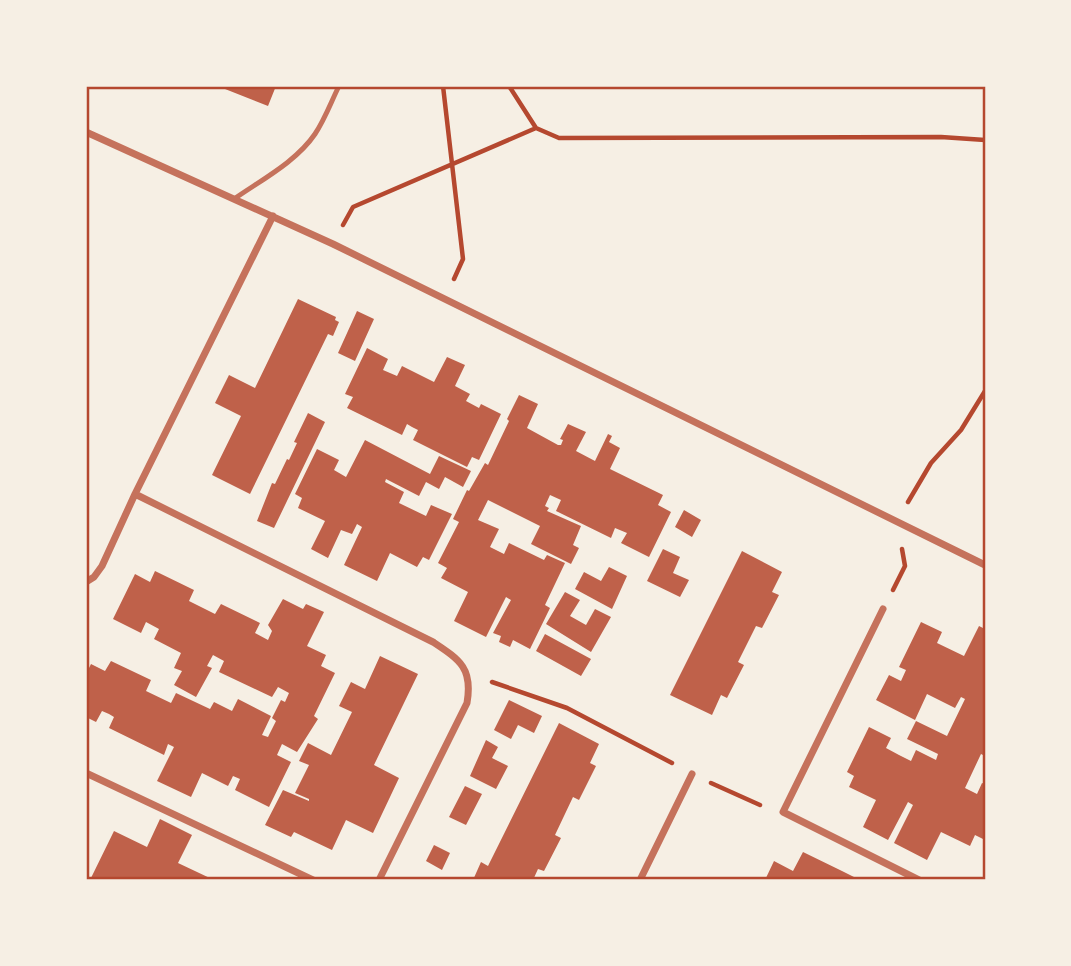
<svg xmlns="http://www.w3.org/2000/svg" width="1071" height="966" font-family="'Exo 2',sans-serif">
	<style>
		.building { fill: #bf614a }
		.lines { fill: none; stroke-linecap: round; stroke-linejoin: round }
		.path { stroke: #b5482f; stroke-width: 4.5 }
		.service { stroke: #c5725c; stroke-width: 5 }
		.minor { stroke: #c5725c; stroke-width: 7 }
		.neatline { fill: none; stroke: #b5482f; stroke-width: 2.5 }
	</style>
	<rect width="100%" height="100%" fill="#f6efe4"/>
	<path class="building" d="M 227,86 L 276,86 L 268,106 L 225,89 Z
		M 298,299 L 336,317 L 335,320 L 339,322 L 333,336 L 328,334 L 250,494 L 212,475 L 241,416 L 215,403 L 229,375 L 255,388 Z
		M 357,311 L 374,319 L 355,361 L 338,353 Z
		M 367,348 L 388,359 L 383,370 L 397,376 L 402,366 L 434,382 L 447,357 L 465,365 L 455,386 L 470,394 L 466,401 L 479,408 L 481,404 L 501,414 L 479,460 L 472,457 L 467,467 L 413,440 L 418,430 L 412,427 L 407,424 L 402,435 L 347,408 L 353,397 L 345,394 Z
		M 519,395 L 538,404 L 527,428 L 558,445 L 561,445 L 563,440 L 560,439 L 568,424 L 586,432 L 576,451 L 595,461 L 608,434 L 612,436 L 609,442 L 620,448 L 610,469 L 663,495 L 658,505 L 671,512 L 649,557 L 621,543 L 627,533 L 615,528 L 611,538 L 556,511 L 561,500 L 550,495 L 545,506 L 549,508 L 547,511 L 581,526 L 573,545 L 579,548 L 571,564 L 531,544 L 540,526 L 488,500 L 478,520 L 499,529 L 490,547 L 504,554 L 509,543 L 544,560 L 547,555 L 565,563 L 545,605 L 550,608 L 530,649 L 513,640 L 510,647 L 499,642 L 501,636 L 493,633 L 511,600 L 506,597 L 486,637 L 454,621 L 468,592 L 441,578 L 447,568 L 438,563 L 459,522 L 453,519 L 467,490 L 469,491 L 485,463 L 488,465 L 509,421 L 507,419 Z
		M 308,413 L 325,422 L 274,528 L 257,521 L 272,483 L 275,484 L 287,459 L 289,460 L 297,443 L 294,442 Z
		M 365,440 L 430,474 L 439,456 L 471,471 L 463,487 L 445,477 L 439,489 L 426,482 L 419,496 L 386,479 L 385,482 L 404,492 L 399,503 L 426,516 L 431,505 L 452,514 L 429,560 L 423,557 L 417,567 L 390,553 L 377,581 L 344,565 L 362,527 L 357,524 L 352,534 L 341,530 L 328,558 L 311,549 L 325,521 L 298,508 L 302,498 L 295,494 L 317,449 L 339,460 L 334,470 L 346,477 Z
		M 684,510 L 701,520 L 692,537 L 675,527 Z
		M 663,549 L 680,557 L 673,573 L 689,580 L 680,597 L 647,581 Z
		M 742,551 L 782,572 L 772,592 L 779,595 L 762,628 L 756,626 L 738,662 L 744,665 L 727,698 L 721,695 L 712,715 L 670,695 Z
		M 609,567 L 627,576 L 612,609 L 575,589 L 584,572 L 601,581 Z
		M 155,571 L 194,590 L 189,601 L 215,614 L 221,604 L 260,623 L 255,633 L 268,640 L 272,631 L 268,625 L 283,599 L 303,609 L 306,604 L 324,612 L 307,646 L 326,655 L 321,666 L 335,673 L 314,716 L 318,719 L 297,752 L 282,744 L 277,755 L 291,762 L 269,807 L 235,790 L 240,779 L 233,776 L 228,786 L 202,773 L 191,797 L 157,781 L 174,747 L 168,744 L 164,755 L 109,728 L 114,717 L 109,714 L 102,711 L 96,722 L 86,717 L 86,674 L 91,664 L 105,671 L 111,661 L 151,680 L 146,691 L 171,703 L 176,693 L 210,709 L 214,702 L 232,711 L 238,699 L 271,716 L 262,735 L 268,737 L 276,721 L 272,718 L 281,700 L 285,702 L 289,693 L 278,687 L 272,697 L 219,672 L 224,661 L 213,655 L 207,666 L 212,668 L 196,697 L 174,685 L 182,671 L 174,668 L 181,653 L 154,639 L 159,629 L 146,622 L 141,633 L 113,619 L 135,574 L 150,582 Z
		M 565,592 L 580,600 L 570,616 L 586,625 L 595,609 L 611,617 L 591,652 L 546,624 Z
		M 921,622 L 942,632 L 937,643 L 964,656 L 979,626 L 985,629 L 985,756 L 981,754 L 965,788 L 977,794 L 982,783 L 985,784 L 985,840 L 975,835 L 970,846 L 941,832 L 927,860 L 894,843 L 913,805 L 908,802 L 888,840 L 863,827 L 876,800 L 849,787 L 854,776 L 847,772 L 869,727 L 891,738 L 886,748 L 899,755 L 911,761 L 916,750 L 936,760 L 938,754 L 907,739 L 916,721 L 947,736 L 965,699 L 961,697 L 955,708 L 927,694 L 915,720 L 876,700 L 889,675 L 901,681 L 906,670 L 899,667 Z
		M 545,634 L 591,659 L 581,676 L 536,651 Z
		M 380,656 L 418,674 L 374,765 L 399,778 L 373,833 L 346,820 L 332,850 L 294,832 L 291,837 L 265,825 L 283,790 L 309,801 L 309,799 L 295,793 L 309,765 L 299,761 L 308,743 L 331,755 L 352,712 L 339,706 L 351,682 L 365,689 Z
		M 509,700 L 542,716 L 534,733 L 518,725 L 511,739 L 494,730 Z
		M 559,723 L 599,744 L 590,763 L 596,766 L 579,800 L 573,797 L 555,835 L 561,838 L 544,871 L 538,869 L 533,880 L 473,880 L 481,862 L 488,866 Z
		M 486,740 L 498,747 L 492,758 L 508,766 L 496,789 L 470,776 Z
		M 465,786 L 482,794 L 466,825 L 449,817 Z
		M 160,819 L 192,835 L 178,863 L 214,880 L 90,880 L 114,831 L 147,847 Z
		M 434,845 L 450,853 L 442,870 L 426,861 Z
		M 803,852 L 842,871 L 860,880 L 765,880 L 774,861 L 793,871 Z"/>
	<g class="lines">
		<path class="path" d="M 443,86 L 463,259 L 454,279
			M 509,86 L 536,128
			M 343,225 L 353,207 L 536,128 L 559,138 L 941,137 L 985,140
			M 908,502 L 931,463 L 961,430 L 985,391
			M 893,590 L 905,566 L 902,549
			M 492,682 L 567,708 L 672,763
			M 711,783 L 760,805"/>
		<path class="service" d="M 234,199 C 261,180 296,162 315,134 C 325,119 331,102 339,86"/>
		<path class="minor" d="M 86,132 L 333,244 L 985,565
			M 135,494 L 433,642 C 460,660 473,668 467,703 L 379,880
			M 86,582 L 94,577 L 102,566 L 135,494 L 273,216
			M 883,609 L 783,812 L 919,880
			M 86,773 L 313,880
			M 640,880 L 692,774"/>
	</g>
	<rect width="1071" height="966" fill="none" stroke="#f6efe4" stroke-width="175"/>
	<rect x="88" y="88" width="896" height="790" class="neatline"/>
</svg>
